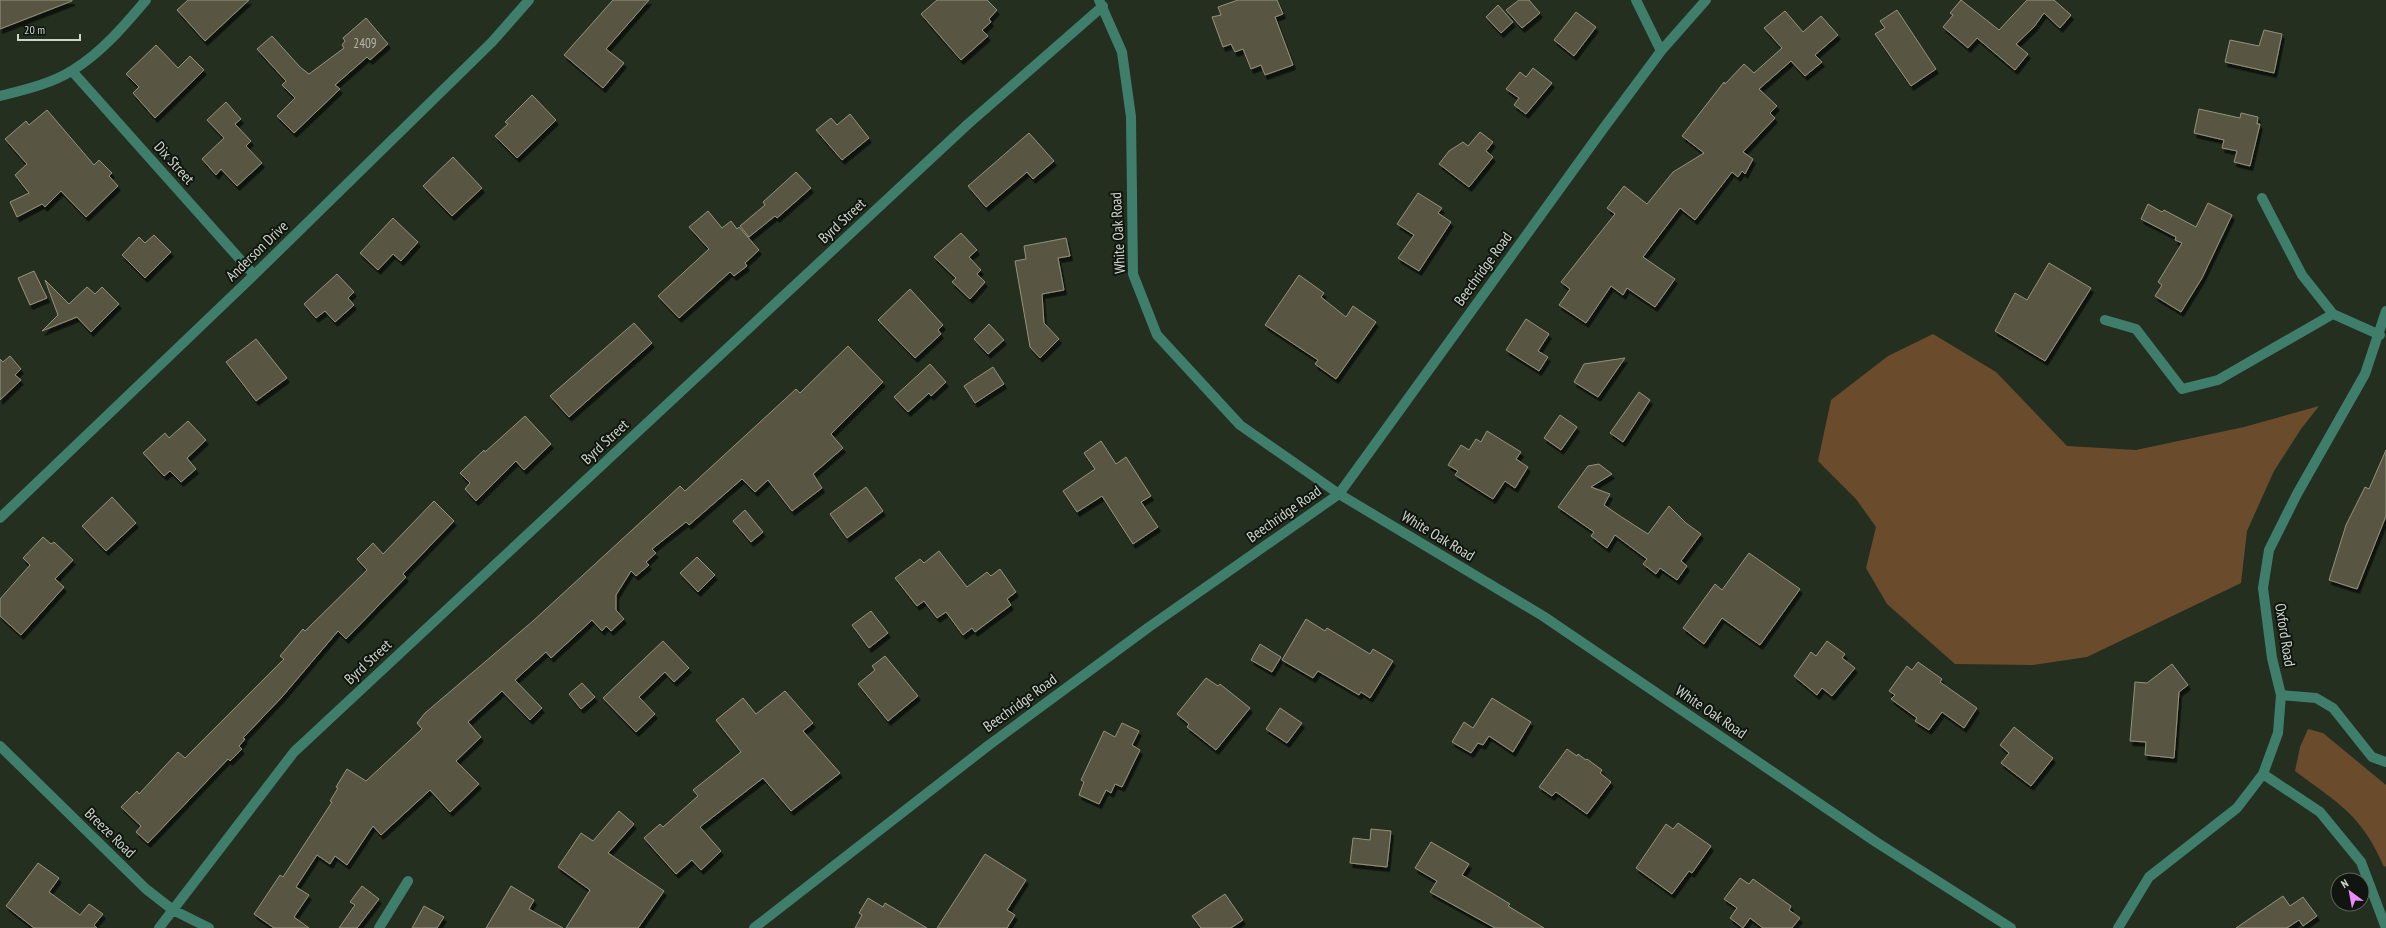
<svg xmlns="http://www.w3.org/2000/svg" width="2386" height="928" font-family="'PT Sans Narrow',sans-serif">
	<style>
		.green { fill: #6a4c2c }
		.building { fill: #595742; stroke: #94927c; filter: url(#shadow) }
		.lines { fill: none; stroke-linecap: round; stroke-linejoin: round }
		.minor { stroke: #407e6c; stroke-width: 10 }
		.labels { text-anchor: middle; stroke-width: 4; stroke-linejoin: round; paint-order: stroke }
		.number-label { font-size: 13px; fill: #b1b6aa }
		.street-label { font-size: 15px; fill: #ced6cc; stroke: #10160f }
	</style>
	<defs>
		<filter id="shadow"><feDropShadow dx="2.5" dy="4.5" stdDeviation="0" flood-color="#0009"/></filter>
	</defs>
	<rect width="100%" height="100%" fill="#242f20"/>
	<path class="green" d="M 1933,334 L 1996,372 L 2067,446 L 2136,450 L 2244,427 L 2319,406 L 2301,429 L 2274,471 L 2247,531 L 2241,583 L 2087,657 L 2033,665 L 1955,664 L 1887,604 L 1866,568 L 1876,527 L 1856,499 L 1818,461 L 1831,400 L 1888,356 Z
		M 2308,729 L 2323,733 L 2386,785 L 2386,866 L 2384,867 C 2361,814 2339,804 2295,771 L 2300,747 Z"/>
	<path class="building" d="M 0,0 L 72,0 L 72,1 L 0,29 Z
		M 188,0 L 249,0 L 205,41 L 177,10 Z
		M 613,0 L 649,0 L 606,49 L 624,63 L 603,88 L 564,55 Z
		M 937,0 L 987,0 L 997,10 L 989,19 L 991,22 L 982,30 L 988,36 L 961,60 L 921,14 Z
		M 1238,0 L 1277,0 L 1283,14 L 1275,17 L 1293,65 L 1265,75 L 1261,65 L 1251,69 L 1243,49 L 1235,52 L 1231,44 L 1223,47 L 1212,17 L 1221,15 L 1218,7 Z
		M 1519,0 L 1529,0 L 1540,13 L 1522,28 L 1506,10 Z
		M 1961,0 L 1999,30 L 2027,0 L 2054,0 L 2071,15 L 2060,28 L 2044,13 L 2034,27 L 2016,44 L 2028,54 L 2015,70 L 1977,38 L 1968,48 L 1943,27 L 1953,15 L 1950,13 Z
		M 1498,5 L 1513,22 L 1501,33 L 1486,17 Z
		M 1897,10 L 1936,69 L 1911,86 L 1875,34 L 1885,28 L 1880,21 Z
		M 1785,11 L 1803,32 L 1821,16 L 1838,35 L 1815,55 L 1822,62 L 1805,76 L 1791,61 L 1759,89 L 1777,106 L 1770,113 L 1775,118 L 1743,152 L 1753,159 L 1745,174 L 1742,171 L 1738,177 L 1732,172 L 1695,220 L 1680,208 L 1643,257 L 1675,279 L 1655,307 L 1627,288 L 1623,295 L 1611,286 L 1586,323 L 1559,305 L 1570,289 L 1561,282 L 1615,214 L 1607,208 L 1624,186 L 1647,204 L 1673,172 L 1704,153 L 1682,136 L 1724,82 L 1725,84 L 1744,64 L 1754,73 L 1782,48 L 1764,28 Z
		M 1576,12 L 1596,27 L 1574,56 L 1554,40 Z
		M 366,18 L 388,44 L 370,60 L 367,57 L 335,85 L 340,89 L 294,133 L 277,116 L 295,98 L 282,85 L 286,81 L 257,49 L 272,36 L 300,67 L 309,74 L 344,48 L 342,45 L 345,41 L 343,38 Z
		M 2264,30 L 2282,34 L 2274,73 L 2225,62 L 2230,40 L 2259,46 Z
		M 156,45 L 178,68 L 190,56 L 204,70 L 155,118 L 133,93 L 139,87 L 126,74 Z
		M 1533,68 L 1552,83 L 1526,114 L 1514,105 L 1519,98 L 1506,89 L 1520,72 L 1526,77 Z
		M 532,95 L 556,120 L 517,158 L 495,136 L 508,124 L 505,122 Z
		M 226,102 L 241,119 L 235,124 L 251,141 L 246,146 L 262,163 L 237,186 L 221,169 L 216,175 L 202,159 L 224,138 L 207,120 Z
		M 2199,109 L 2240,118 L 2241,113 L 2258,117 L 2257,124 L 2260,124 L 2250,166 L 2234,162 L 2237,151 L 2222,148 L 2224,140 L 2194,133 Z
		M 47,110 L 94,165 L 99,160 L 112,173 L 109,176 L 118,186 L 86,217 L 61,191 L 45,207 L 42,204 L 17,217 L 10,202 L 29,193 L 15,175 L 27,164 L 5,139 L 26,121 L 29,125 Z
		M 850,114 L 869,138 L 842,160 L 816,130 L 831,118 L 837,125 Z
		M 1480,132 L 1493,142 L 1486,151 L 1493,157 L 1469,187 L 1439,164 L 1449,151 L 1463,142 L 1468,146 Z
		M 1029,133 L 1054,161 L 1033,179 L 1027,172 L 986,207 L 968,186 Z
		M 453,157 L 482,188 L 452,216 L 423,186 Z
		M 796,172 L 811,188 L 777,218 L 775,216 L 749,237 L 740,226 L 765,205 L 763,202 Z
		M 1418,193 L 1442,208 L 1438,213 L 1451,222 L 1419,271 L 1398,258 L 1414,235 L 1397,224 Z
		M 2208,203 L 2232,215 L 2202,278 L 2181,312 L 2155,296 L 2162,285 L 2158,282 L 2182,243 L 2175,240 L 2176,237 L 2141,219 L 2148,204 L 2162,212 L 2164,210 L 2196,227 Z
		M 708,211 L 722,228 L 731,221 L 737,229 L 739,227 L 759,250 L 745,263 L 747,266 L 734,276 L 730,272 L 679,318 L 658,296 L 709,249 L 689,227 Z
		M 393,218 L 418,242 L 401,261 L 393,254 L 378,270 L 360,253 Z
		M 961,233 L 977,250 L 969,257 L 981,270 L 977,274 L 985,282 L 970,299 L 952,282 L 956,278 L 934,257 Z
		M 154,235 L 171,252 L 145,278 L 122,255 L 139,237 L 145,243 Z
		M 1066,238 L 1070,256 L 1058,258 L 1064,290 L 1042,294 L 1044,323 L 1059,339 L 1040,358 L 1030,347 L 1015,261 L 1026,259 L 1024,246 Z
		M 2049,263 L 2091,288 L 2045,361 L 1995,331 L 2015,293 L 2027,300 Z
		M 34,271 L 47,298 L 30,305 L 18,278 Z
		M 337,274 L 354,292 L 348,298 L 354,305 L 335,322 L 325,311 L 316,318 L 304,304 Z
		M 1299,275 L 1324,293 L 1321,297 L 1346,317 L 1353,306 L 1376,322 L 1336,379 L 1315,364 L 1318,360 L 1265,325 Z
		M 45,280 L 69,304 L 87,287 L 95,294 L 102,287 L 119,304 L 91,332 L 77,317 L 42,331 L 58,315 Z
		M 910,289 L 943,325 L 938,330 L 941,334 L 915,358 L 878,320 Z
		M 1526,319 L 1549,334 L 1538,351 L 1548,357 L 1539,371 L 1506,350 Z
		M 634,323 L 652,343 L 569,417 L 550,396 Z
		M 989,324 L 1004,340 L 988,354 L 974,339 Z
		M 256,339 L 287,378 L 256,401 L 226,362 Z
		M 848,346 L 883,382 L 831,434 L 843,448 L 813,474 L 822,488 L 792,511 L 768,480 L 755,492 L 742,479 L 689,525 L 686,522 L 652,549 L 656,553 L 646,562 L 649,565 L 636,576 L 631,571 L 616,595 L 616,610 L 624,619 L 611,631 L 606,626 L 602,631 L 592,620 L 551,658 L 546,652 L 515,680 L 542,708 L 530,720 L 502,691 L 468,722 L 481,737 L 456,761 L 479,784 L 450,812 L 430,790 L 381,835 L 373,826 L 347,865 L 335,856 L 330,864 L 317,855 L 296,887 L 309,895 L 294,917 L 309,928 L 274,928 L 254,914 L 280,875 L 283,877 L 332,802 L 330,801 L 338,788 L 336,787 L 347,769 L 366,781 L 422,729 L 417,723 L 425,713 L 533,621 L 680,486 L 685,491 L 796,389 L 800,393 Z
		M 10,356 L 21,369 L 15,375 L 21,380 L 0,400 L 0,359 L 3,362 Z
		M 1625,358 L 1598,397 L 1574,382 L 1584,364 Z
		M 930,364 L 946,382 L 931,396 L 929,393 L 908,412 L 894,397 Z
		M 993,367 L 1004,384 L 975,403 L 964,386 Z
		M 1639,392 L 1650,400 L 1623,442 L 1610,433 Z
		M 1560,415 L 1577,427 L 1561,450 L 1544,438 Z
		M 525,416 L 551,444 L 524,470 L 516,461 L 476,501 L 465,489 L 470,483 L 460,473 L 484,450 L 485,452 Z
		M 188,421 L 206,440 L 187,458 L 196,469 L 181,482 L 170,471 L 164,476 L 143,453 L 165,433 L 169,438 Z
		M 1487,431 L 1521,452 L 1516,459 L 1528,467 L 1515,488 L 1505,481 L 1493,499 L 1455,475 L 1458,471 L 1448,465 L 1461,445 L 1469,450 L 1476,439 L 1481,442 Z
		M 1101,441 L 1116,464 L 1126,457 L 1151,496 L 1141,502 L 1158,527 L 1133,544 L 1102,496 L 1077,512 L 1063,491 L 1095,469 L 1084,453 Z
		M 2386,450 L 2386,516 L 2357,589 L 2329,580 L 2346,525 L 2365,487 L 2369,489 Z
		M 1599,464 L 1612,474 L 1591,487 L 1610,494 L 1604,505 L 1620,516 L 1648,534 L 1669,506 L 1686,523 L 1701,534 L 1681,561 L 1687,566 L 1677,580 L 1660,568 L 1656,574 L 1643,564 L 1647,559 L 1615,535 L 1607,548 L 1591,536 L 1594,532 L 1558,507 L 1588,466 Z
		M 866,487 L 883,511 L 847,538 L 830,514 Z
		M 112,497 L 136,523 L 106,551 L 82,526 Z
		M 434,501 L 454,521 L 403,574 L 406,577 L 346,639 L 338,631 L 282,697 L 243,738 L 245,739 L 239,746 L 242,749 L 230,761 L 228,759 L 148,843 L 136,832 L 141,826 L 121,807 L 137,791 L 139,794 L 178,752 L 185,758 L 284,659 L 280,656 L 303,629 L 305,631 L 367,570 L 357,559 L 373,543 L 383,554 Z
		M 745,510 L 763,532 L 751,542 L 733,521 Z
		M 43,537 L 51,544 L 54,542 L 73,560 L 55,579 L 64,587 L 21,635 L 0,616 L 0,599 L 30,565 L 23,558 Z
		M 939,551 L 967,587 L 987,572 L 991,576 L 1000,569 L 1016,592 L 1007,599 L 1011,605 L 975,632 L 972,628 L 963,635 L 946,612 L 937,618 L 924,601 L 917,606 L 895,578 L 920,559 L 924,563 Z
		M 1749,553 L 1800,589 L 1760,645 L 1722,618 L 1704,644 L 1683,628 L 1715,584 L 1722,590 Z
		M 697,557 L 715,575 L 698,592 L 680,573 Z
		M 871,611 L 888,633 L 869,648 L 852,625 Z
		M 1306,619 L 1325,631 L 1327,628 L 1370,654 L 1373,649 L 1393,661 L 1370,698 L 1361,692 L 1359,695 L 1318,671 L 1313,678 L 1282,660 Z
		M 663,641 L 689,668 L 674,682 L 665,672 L 639,697 L 655,714 L 636,732 L 603,698 Z
		M 1827,641 L 1845,654 L 1842,658 L 1855,668 L 1832,696 L 1822,688 L 1817,695 L 1794,676 L 1811,652 L 1816,656 Z
		M 1260,644 L 1281,657 L 1272,672 L 1251,660 Z
		M 885,656 L 918,696 L 888,721 L 858,684 L 875,670 L 872,666 Z
		M 1918,662 L 1942,679 L 1940,682 L 1977,708 L 1964,728 L 1942,712 L 1929,730 L 1915,721 L 1917,718 L 1891,699 L 1895,695 L 1889,691 L 1907,666 L 1912,670 Z
		M 2172,664 L 2188,685 L 2179,692 L 2174,758 L 2145,755 L 2146,742 L 2130,741 L 2135,682 L 2147,683 Z
		M 1206,678 L 1218,686 L 1220,684 L 1250,708 L 1216,750 L 1187,727 L 1189,724 L 1177,714 Z
		M 582,683 L 595,697 L 581,709 L 569,694 Z
		M 785,691 L 813,723 L 803,731 L 840,773 L 791,811 L 763,778 L 700,827 L 721,851 L 701,870 L 692,860 L 676,874 L 644,838 L 660,824 L 663,827 L 698,796 L 693,790 L 741,752 L 716,720 L 743,698 L 756,714 Z
		M 1492,698 L 1531,722 L 1513,752 L 1489,736 L 1483,745 L 1478,743 L 1471,753 L 1452,742 L 1464,722 L 1473,728 Z
		M 1280,708 L 1302,723 L 1287,743 L 1266,729 Z
		M 1122,723 L 1139,731 L 1132,745 L 1140,750 L 1122,787 L 1115,784 L 1111,793 L 1106,790 L 1099,804 L 1079,795 L 1084,782 L 1081,780 L 1104,731 L 1115,737 Z
		M 2014,727 L 2053,758 L 2031,786 L 2001,763 L 2009,753 L 2000,745 Z
		M 1567,749 L 1577,756 L 1578,754 L 1586,760 L 1587,759 L 1602,770 L 1600,773 L 1611,782 L 1587,814 L 1556,792 L 1552,796 L 1539,787 Z
		M 619,811 L 634,824 L 608,853 L 664,891 L 638,928 L 566,928 L 590,890 L 558,867 L 581,833 L 593,841 Z
		M 1678,823 L 1711,846 L 1692,873 L 1689,871 L 1672,894 L 1636,868 L 1666,824 L 1673,829 Z
		M 1371,829 L 1391,831 L 1387,867 L 1350,863 L 1353,838 L 1370,840 Z
		M 1431,842 L 1469,864 L 1462,875 L 1510,904 L 1508,906 L 1544,928 L 1495,928 L 1430,892 L 1437,881 L 1415,868 Z
		M 985,854 L 1026,880 L 1007,910 L 1015,915 L 1007,928 L 937,928 Z
		M 38,863 L 59,878 L 49,892 L 80,915 L 89,904 L 103,914 L 94,925 L 97,928 L 34,928 L 6,906 Z
		M 1740,878 L 1749,884 L 1753,879 L 1791,906 L 1789,910 L 1800,918 L 1792,928 L 1763,928 L 1750,918 L 1743,928 L 1730,918 L 1737,908 L 1724,899 Z
		M 362,886 L 379,899 L 357,928 L 339,928 L 355,905 L 350,902 Z
		M 511,886 L 534,900 L 529,909 L 563,928 L 486,928 Z
		M 1225,894 L 1243,920 L 1231,928 L 1201,928 L 1192,916 Z
		M 2283,896 L 2290,906 L 2303,897 L 2317,916 L 2303,926 L 2299,920 L 2287,928 L 2236,928 Z
		M 868,898 L 883,907 L 885,903 L 927,928 L 855,928 L 862,915 L 859,913 Z
		M 424,906 L 444,917 L 437,928 L 412,928 Z"/>
	<g class="lines">
		<path class="minor" d="M 1099,0 L 1122,52 L 1131,117 L 1133,274 L 1157,335 L 1240,425 L 1339,494 L 1543,616 L 1876,842 L 2011,928
			M 1636,0 L 1661,51
			M 72,71 L 254,275
			M 0,96 C 24,90 51,84 73,70 C 102,52 124,26 146,0
			M 2262,198 L 2302,275 L 2333,314
			M 2105,320 L 2136,329 L 2182,389 L 2218,380 L 2333,314 L 2380,335
			M 0,518 L 254,275 L 492,42 L 529,0
			M 2281,695 L 2316,698 L 2333,708 L 2372,757 L 2386,762
			M 0,746 L 146,889 L 173,910 L 209,928
			M 2263,774 L 2320,812 L 2361,862 L 2386,928
			M 159,928 L 294,752 L 968,124 L 1103,6
			M 379,928 L 408,881
			M 754,928 L 989,745 L 1149,627 L 1339,494 L 1603,129 L 1661,51 L 1706,0
			M 2118,928 L 2149,877 L 2237,808 L 2263,774 L 2278,733 L 2281,695 L 2272,658 L 2263,588 L 2269,550 L 2297,494 L 2365,374 L 2386,311"/>
	</g>
	<g class="labels">
		<g class="number-label">
			<text x="365" y="48">2409</text>
		</g>
		<g class="street-label">
			<text transform="translate(174 163) rotate(48)" y="5">Dix Street</text>
			<text transform="translate(842 221) rotate(-43)" y="5">Byrd Street</text>
			<text transform="translate(1118 233) rotate(-93)" y="5">White Oak Road</text>
			<text transform="translate(257 251) rotate(-44)" y="5">Anderson Drive</text>
			<text transform="translate(1483 269) rotate(-54)" y="5">Beechridge Road</text>
			<text transform="translate(605 442) rotate(-43)" y="5">Byrd Street</text>
			<text transform="translate(1284 514) rotate(-35)" y="5">Beechridge Road</text>
			<text transform="translate(1438 536) rotate(31)" y="5">White Oak Road</text>
			<text transform="translate(2285 635) rotate(81)" y="5">Oxford Road</text>
			<text transform="translate(368 662) rotate(-43)" y="5">Byrd Street</text>
			<text transform="translate(1020 703) rotate(-36)" y="5">Beechridge Road</text>
			<text transform="translate(1711 712) rotate(34)" y="5">White Oak Road</text>
			<text transform="translate(110 833) rotate(44)" y="5">Breeze Road</text>
		</g>
	</g>
	<g transform="translate(2350 892) rotate(328)"><circle r="19" fill="#10160f" stroke="#5c635b"/>
	<path d="M0-3L7 15L0 10L-7 15Z" fill="#ed8cf9"/>
	<text y="-6" font-size="11" font-weight="bold" text-anchor="middle" fill="#ced6cc">N</text>
	</g>
	<path d="M18 34v6h62v-6" fill="none" stroke="#ced6cc" stroke-width="2"/>
	<text x="24" y="34" font-size="12" fill="#ced6cc" stroke="#10160f" stroke-width="3" paint-order="stroke">20 m</text>
</svg>
